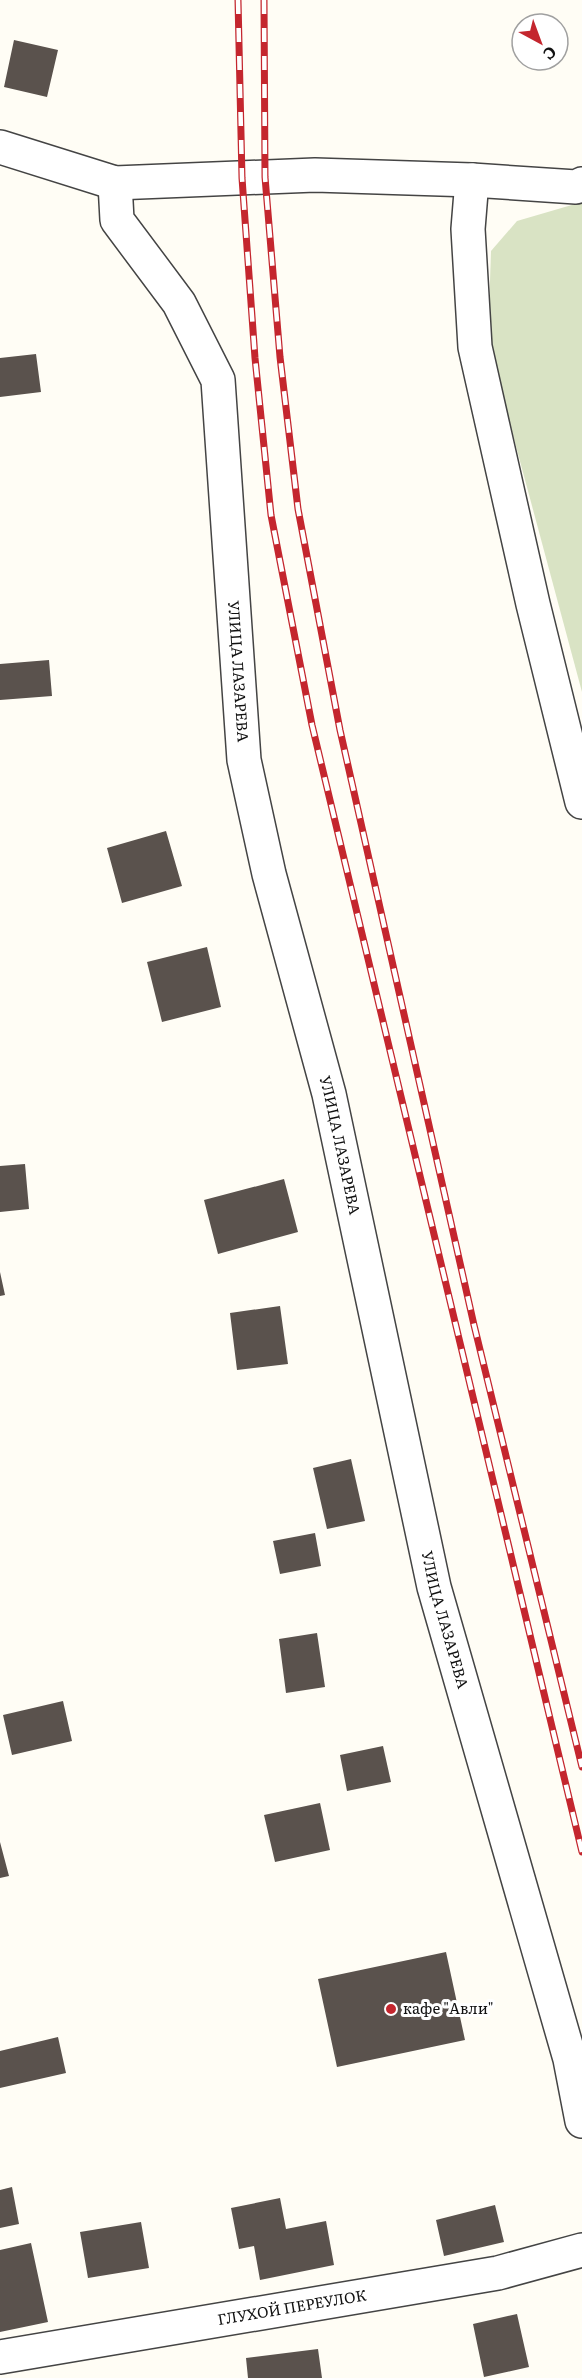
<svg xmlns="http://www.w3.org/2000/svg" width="582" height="2378" font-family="Literata,serif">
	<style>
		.cemetery { fill: #d9e3c4 }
		.building { fill: #5a524d }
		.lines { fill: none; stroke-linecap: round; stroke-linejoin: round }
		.minor-casing { stroke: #444; stroke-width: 36 }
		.tertiary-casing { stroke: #444; stroke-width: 36 }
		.minor { stroke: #fff; stroke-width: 33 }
		.tertiary { stroke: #fff; stroke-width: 33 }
		.rail-casing { stroke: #c4262e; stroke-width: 7 }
		.rail { stroke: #fff; stroke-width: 4.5; stroke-dasharray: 14; stroke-linecap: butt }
		.poi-dot { fill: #c4262e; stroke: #fff; stroke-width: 2 }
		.labels { text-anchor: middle; stroke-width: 6; stroke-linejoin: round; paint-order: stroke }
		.street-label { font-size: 15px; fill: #111; stroke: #fff }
		.poi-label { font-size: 15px; fill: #111; stroke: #fff; text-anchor: start }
	</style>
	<rect width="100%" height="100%" fill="#fffdf5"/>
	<path class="cemetery" d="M 582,202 L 582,692 L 488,342 L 491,251 L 517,221 Z"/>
	<path class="building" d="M 14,40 L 58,50 L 47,97 L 4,87 Z
		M 36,354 L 41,392 L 0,397 L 0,358 Z
		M 49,660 L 52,696 L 0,700 L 0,664 Z
		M 166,831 L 182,886 L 122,903 L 107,848 Z
		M 207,947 L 221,1007 L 162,1022 L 147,962 Z
		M 25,1164 L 29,1209 L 0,1212 L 0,1166 Z
		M 284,1179 L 298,1232 L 218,1254 L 204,1200 Z
		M 0,1272 L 5,1295 L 0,1296 Z
		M 280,1306 L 288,1364 L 237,1370 L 230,1313 Z
		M 351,1459 L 365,1521 L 327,1529 L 313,1468 Z
		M 315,1533 L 321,1566 L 280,1574 L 273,1541 Z
		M 317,1633 L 325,1687 L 286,1693 L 279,1639 Z
		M 63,1701 L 72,1741 L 12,1755 L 3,1715 Z
		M 383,1746 L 391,1782 L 347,1791 L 340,1755 Z
		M 320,1803 L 330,1850 L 275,1862 L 264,1815 Z
		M 0,1842 L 9,1876 L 0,1878 Z
		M 446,1952 L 465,2040 L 337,2067 L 318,1979 Z
		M 58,2037 L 66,2073 L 0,2088 L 0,2051 Z
		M 12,2187 L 19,2224 L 0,2228 L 0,2190 Z
		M 280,2198 L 286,2229 L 326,2221 L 334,2265 L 260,2280 L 254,2246 L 239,2249 L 231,2208 Z
		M 495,2205 L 504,2242 L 444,2256 L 436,2220 Z
		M 141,2222 L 149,2268 L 88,2278 L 80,2232 Z
		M 31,2243 L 48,2322 L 0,2332 L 0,2250 Z
		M 517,2314 L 529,2367 L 484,2377 L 473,2324 Z
		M 318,2349 L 322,2378 L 248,2378 L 246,2358 Z"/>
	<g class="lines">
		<defs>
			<g id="minor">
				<path d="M 472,180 L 468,229 L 475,347 L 533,604 L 582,802"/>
				<path id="s1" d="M 115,183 L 117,220 L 179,303 L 218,380 L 244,760 L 269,874 L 329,1094 L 434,1587 L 570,2059 L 582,2121"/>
				<path id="s2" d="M 0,2357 L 498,2273 L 582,2250"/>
			</g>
			<path id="tertiary" d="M 0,147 L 115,183 L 315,175 L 472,180 L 576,187 L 582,184"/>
		</defs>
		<use href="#minor" class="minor-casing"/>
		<use href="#tertiary" class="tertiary-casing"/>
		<use href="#minor" class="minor"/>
		<use href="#tertiary" class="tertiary"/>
		<defs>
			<path id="rail" d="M 238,0 L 242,178 L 255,358 L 271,515 L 312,725 L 582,1852
				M 264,0 L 265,177 L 280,357 L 298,509 L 340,730 L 474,1325 L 582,1767"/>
		</defs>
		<use href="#rail" class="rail-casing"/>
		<use href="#rail" class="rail"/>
	</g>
	<circle class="poi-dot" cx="391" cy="2009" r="6"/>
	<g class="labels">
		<g class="street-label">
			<text dy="5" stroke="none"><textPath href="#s1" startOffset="519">УЛИЦА ЛАЗАРЕВА</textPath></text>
			<text dy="5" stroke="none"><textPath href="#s1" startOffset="1005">УЛИЦА ЛАЗАРЕВА</textPath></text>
			<text dy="5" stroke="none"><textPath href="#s1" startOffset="1491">УЛИЦА ЛАЗАРЕВА</textPath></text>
			<text dy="5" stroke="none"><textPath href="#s2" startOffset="296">ГЛУХОЙ ПЕРЕУЛОК</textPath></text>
		</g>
		<g class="poi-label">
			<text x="403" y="2014">кафе "Авли"</text>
		</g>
	</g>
	<g transform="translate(540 42) rotate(139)"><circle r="28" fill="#ffffff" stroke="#a0a0a0" stroke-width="1.5"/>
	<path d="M0-4.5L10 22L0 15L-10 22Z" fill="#c4262e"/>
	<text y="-9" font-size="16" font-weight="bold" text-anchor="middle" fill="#111111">С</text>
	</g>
</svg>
